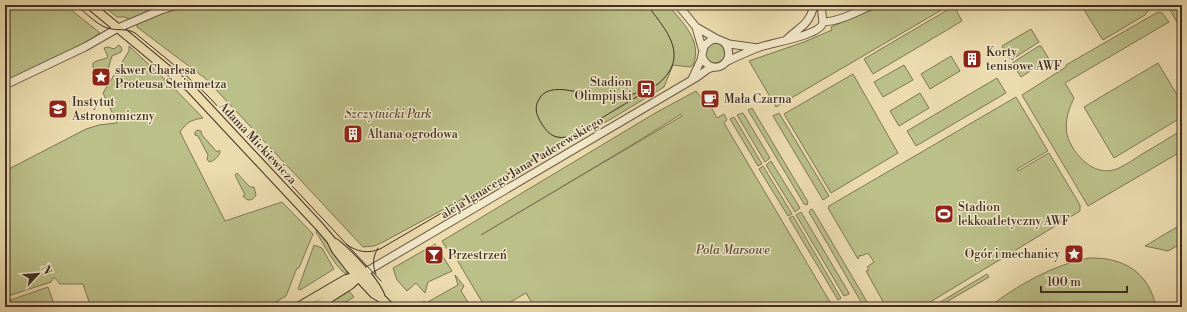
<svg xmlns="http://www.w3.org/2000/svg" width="1187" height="312" font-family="'Libre Bodoni',serif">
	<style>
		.green { fill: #bbbf88; stroke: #7e7655; fill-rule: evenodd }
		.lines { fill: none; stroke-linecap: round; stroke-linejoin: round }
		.minor-casing { stroke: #6b5945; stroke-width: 9 }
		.major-casing { stroke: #402e22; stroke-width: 10 }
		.minor { stroke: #f2e8ca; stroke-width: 7 }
		.major { stroke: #ebdbad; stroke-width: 8 }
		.tram { stroke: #402e22; stroke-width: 1 }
		.labels { text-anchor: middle; stroke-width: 3; stroke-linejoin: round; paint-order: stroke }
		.poi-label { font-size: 12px; fill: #402e22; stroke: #f2e8ca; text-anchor: start }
		.park-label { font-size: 12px; font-style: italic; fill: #594b36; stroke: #f2e8ca }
		.street-label { font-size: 12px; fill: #402e22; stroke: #f2e8ca }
	</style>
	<rect width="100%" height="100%" fill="#ebdbad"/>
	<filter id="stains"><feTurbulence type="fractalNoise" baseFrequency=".005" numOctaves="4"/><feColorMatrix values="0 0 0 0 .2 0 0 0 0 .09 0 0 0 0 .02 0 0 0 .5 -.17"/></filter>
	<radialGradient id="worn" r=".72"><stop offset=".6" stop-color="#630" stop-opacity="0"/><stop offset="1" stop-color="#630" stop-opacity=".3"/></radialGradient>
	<path class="green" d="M 5,5 L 65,5 L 100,33 L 86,43 L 5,81 Z
		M 102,5 L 668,5 C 682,22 703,41 693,65 L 690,67 L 673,65 L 664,87 L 611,119 L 383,242 L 374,246 L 363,247 L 206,79 L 137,27 L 137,24 L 125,17 L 117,17 Z
		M 883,5 L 950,5 L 776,107 L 749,61 L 804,42 L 832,30 L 831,27 Z
		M 1081,5 L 1149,5 L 1149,10 L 1145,15 L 1103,40 Z
		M 1163,5 L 1182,5 L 1182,31 L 1170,10 Z
		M 954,6 L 962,21 L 873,74 L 864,59 Z
		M 1158,12 L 1162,13 L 1169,22 L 1065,83 L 1074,98 C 1066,115 1062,131 1073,148 C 1082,163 1100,177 1119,168 C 1127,164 1135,159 1142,154 C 1156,146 1169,138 1182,130 L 1182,151 L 1088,206 L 1022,95 L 1066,67 L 1066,65 Z
		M 1031,29 L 1039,42 L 1011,60 L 1002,46 Z
		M705 53a10 10 0 1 1 20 0a10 10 0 1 1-20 0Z
		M 119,45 L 121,47 L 122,50 L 121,52 L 112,56 L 108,69 L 103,73 L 96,72 L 93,67 L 93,63 C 99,59 104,60 108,57 L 104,48 L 108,47 L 114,49 Z
		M 129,46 L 171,85 L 203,118 C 191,120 187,122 180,132 L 225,221 L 282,202 L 313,234 L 299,268 L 297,268 L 286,296 L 267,307 L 91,307 L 83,284 L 60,284 L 55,278 L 53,278 L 51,282 L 5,297 L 5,171 L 86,129 L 99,125 L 117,123 L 103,93 L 129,51 Z
		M 1039,46 L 1041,46 L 1049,59 L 1021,77 L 1012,63 Z
		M 951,56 L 960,71 L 930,89 L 921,74 Z
		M 1158,63 L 1182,103 L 1182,117 L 1114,158 L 1084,107 Z
		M 904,65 L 913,80 L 883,97 L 874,82 Z
		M 853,74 L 898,153 L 831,193 L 784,114 Z
		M 997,78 L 1006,93 L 916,146 L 907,131 Z
		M 696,91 L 703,100 L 706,98 L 717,118 L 724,114 L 727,120 L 724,123 L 833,307 L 525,307 L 532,303 L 526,293 L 502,307 L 485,307 L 453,253 L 450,254 L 442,241 L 657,112 ZM 681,114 L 682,116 L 481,235 L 640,140 Z
		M 920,93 L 929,108 L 899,126 L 890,111 Z
		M 1016,97 L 1048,151 L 1017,169 L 1018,171 L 1049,153 L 1080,205 L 1080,211 L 922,307 L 886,307 L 866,271 L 869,270 L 867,267 L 874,262 L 868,253 L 861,256 L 860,255 L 858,259 L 828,208 L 829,206 Z
		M 752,108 L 808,202 L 807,205 L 804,204 L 748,110 Z
		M 743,113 L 770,158 L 765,162 L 737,115 Z
		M 779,113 L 829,196 L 823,200 L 773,116 Z
		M 734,117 L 762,164 L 758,166 L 730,119 Z
		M 197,130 L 201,131 L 202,135 L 217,152 L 219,150 L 220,151 C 220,156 214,161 209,162 L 207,159 L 208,155 L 198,136 L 195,135 L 195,132 Z
		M 771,161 L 800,208 L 795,212 L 766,165 Z
		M 763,166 L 792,214 L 788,216 L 759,169 Z
		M 237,173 L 250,187 L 254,187 L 256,195 C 253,201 247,202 243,196 L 245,195 L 235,175 Z
		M 811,209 L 813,210 L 870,307 L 864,307 L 809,212 Z
		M 801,212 L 849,293 L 849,294 L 844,296 L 796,215 Z
		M 793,216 L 841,298 L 838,300 L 789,218 Z
		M 1182,224 L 1182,243 L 1168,251 L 1145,246 Z
		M 317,228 L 347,269 L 347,274 C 337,271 322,241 316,232 Z
		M 435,244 L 452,271 L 428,282 L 425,293 L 416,283 L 407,291 L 397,280 L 393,268 Z
		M 314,245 L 322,248 L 334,269 L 300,290 L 298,289 Z
		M 1089,258 C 1123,257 1149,272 1156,307 L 989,307 C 1018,285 1053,265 1089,258 Z
		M 987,274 L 989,277 L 938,307 L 932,307 Z
		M 455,275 L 464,286 L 461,291 L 471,307 L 419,307 L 418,306 L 424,301 L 426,303 L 458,285 Z
		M 48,287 L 55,307 L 5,307 L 5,302 Z
		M 349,291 L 354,297 L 337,307 L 323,307 Z"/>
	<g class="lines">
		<defs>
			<path id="minor" d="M 678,5 L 696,27 L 702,48
				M 823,22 C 840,21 857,12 872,5
				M 696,27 L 717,39
				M 786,40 C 800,26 809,26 814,5
				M 702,56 C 711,80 740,61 724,42
				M 726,62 C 735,57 748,52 757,48 C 770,43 819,36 823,23 L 821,5
				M 692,79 L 701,60 L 704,46 L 711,40 L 717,39 L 729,44 L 758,48
				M 5,85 L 85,47 L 118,28 L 161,10 L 178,5
				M 364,273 L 697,77 L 708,69 L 713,67"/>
			<path id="major" d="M 90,5 L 191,89 L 319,226 L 331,240 L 336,250 L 350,268 L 374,294 L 381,298 L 390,307
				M 335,243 C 348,253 377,283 381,298
				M 298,307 L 346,279 L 353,277 L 358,277
				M 315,307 L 350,285 L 361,275"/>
		</defs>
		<use href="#minor" class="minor-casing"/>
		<use href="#major" class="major-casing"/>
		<use href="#minor" class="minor"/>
		<use href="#major" class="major"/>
		<path class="tram" d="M 76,5 C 86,13 96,24 107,28 C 117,31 127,28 135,33 L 179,69 L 207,95 L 381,281
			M 566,137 C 552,140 545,130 539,119 C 536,113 535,107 538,101 C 548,77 589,98 609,98 C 618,99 627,97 636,93
			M 346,244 C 357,252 368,254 380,249 L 532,160 L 658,84 C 691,56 666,30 647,5
			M 376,274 C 372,265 373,256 378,248"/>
	</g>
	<defs>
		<symbol id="building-square" viewBox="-11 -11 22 22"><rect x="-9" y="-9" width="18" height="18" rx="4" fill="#8f2418" stroke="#f2e8ca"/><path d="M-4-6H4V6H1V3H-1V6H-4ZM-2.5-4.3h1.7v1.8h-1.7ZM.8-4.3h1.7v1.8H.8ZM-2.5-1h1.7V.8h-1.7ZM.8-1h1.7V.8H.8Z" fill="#fff"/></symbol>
		<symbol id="sight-square" viewBox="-11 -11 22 22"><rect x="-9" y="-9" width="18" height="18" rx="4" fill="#8f2418" stroke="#f2e8ca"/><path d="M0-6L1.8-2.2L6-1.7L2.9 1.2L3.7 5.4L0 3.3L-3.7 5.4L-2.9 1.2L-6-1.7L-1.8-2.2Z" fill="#fff"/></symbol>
		<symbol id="bus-square" viewBox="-11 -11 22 22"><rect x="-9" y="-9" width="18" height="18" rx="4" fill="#8f2418" stroke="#f2e8ca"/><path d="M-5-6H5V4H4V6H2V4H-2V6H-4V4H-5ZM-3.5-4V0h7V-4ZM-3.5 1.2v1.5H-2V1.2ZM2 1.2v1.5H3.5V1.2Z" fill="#fff"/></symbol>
		<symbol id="cafe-square" viewBox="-11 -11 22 22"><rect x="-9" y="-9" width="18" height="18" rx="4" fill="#8f2418" stroke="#f2e8ca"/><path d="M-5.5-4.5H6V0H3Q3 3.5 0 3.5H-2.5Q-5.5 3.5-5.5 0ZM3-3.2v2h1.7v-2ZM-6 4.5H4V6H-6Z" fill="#fff"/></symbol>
		<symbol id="university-square" viewBox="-11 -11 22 22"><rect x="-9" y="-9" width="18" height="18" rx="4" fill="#8f2418" stroke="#f2e8ca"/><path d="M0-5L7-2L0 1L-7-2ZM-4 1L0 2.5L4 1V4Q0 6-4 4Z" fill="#fff"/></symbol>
		<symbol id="stadium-square" viewBox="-11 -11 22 22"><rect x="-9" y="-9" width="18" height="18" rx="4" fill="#8f2418" stroke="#f2e8ca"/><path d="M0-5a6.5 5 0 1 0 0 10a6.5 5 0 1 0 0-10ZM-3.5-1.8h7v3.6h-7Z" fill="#fff"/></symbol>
		<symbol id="bar-square" viewBox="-11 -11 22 22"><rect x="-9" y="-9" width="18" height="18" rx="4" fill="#8f2418" stroke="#f2e8ca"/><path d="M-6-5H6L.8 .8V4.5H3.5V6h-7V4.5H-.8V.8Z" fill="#fff"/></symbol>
	</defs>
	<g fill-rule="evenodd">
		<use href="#building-square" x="961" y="48" width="22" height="22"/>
		<use href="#sight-square" x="90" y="66" width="22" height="22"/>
		<use href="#bus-square" x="635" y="78" width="22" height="22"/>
		<use href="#cafe-square" x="699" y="88" width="22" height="22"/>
		<use href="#university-square" x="47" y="98" width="22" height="22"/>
		<use href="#building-square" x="342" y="123" width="22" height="22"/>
		<use href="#stadium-square" x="933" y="203" width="22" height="22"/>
		<use href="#sight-square" x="1063" y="243" width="22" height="22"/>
		<use href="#bar-square" x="423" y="244" width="22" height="22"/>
	</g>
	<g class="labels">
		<g class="poi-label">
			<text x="986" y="56">Korty<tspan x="986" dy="14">tenisowe AWF</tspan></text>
			<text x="115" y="74">skwer Charlesa<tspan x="115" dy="14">Proteusa Steinmetza</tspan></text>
			<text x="632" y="86" text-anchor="end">Stadion<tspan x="632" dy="14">Olimpijski</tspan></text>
			<text x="724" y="103">Mała Czarna</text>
			<text x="72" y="106">Instytut<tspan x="72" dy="14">Astronomiczny</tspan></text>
			<text x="367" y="138">Altana ogrodowa</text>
			<text x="958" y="211">Stadion<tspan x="958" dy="14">lekkoatletyczny AWF</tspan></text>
			<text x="1060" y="258" text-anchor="end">Ogór i mechanicy</text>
			<text x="448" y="259">Przestrzeń</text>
		</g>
		<g class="park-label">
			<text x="388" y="118">Szczytnicki Park</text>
			<text x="733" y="254">Pola Marsowe</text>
		</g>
		<g class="street-label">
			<text transform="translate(258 143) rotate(47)" y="4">Adama Mickiewicza</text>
			<text transform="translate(522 167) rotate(-31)" y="4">aleja Ignacego Jana Paderewskiego</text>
		</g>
	</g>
	<rect width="1187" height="312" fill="none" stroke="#ebdbad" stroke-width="20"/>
	<rect x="6" y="6" width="1175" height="300" fill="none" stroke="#402e22" stroke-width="2"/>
	<rect x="10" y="10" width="1167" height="292" fill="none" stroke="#402e22"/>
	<g transform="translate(38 274) rotate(64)" stroke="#f2e8ca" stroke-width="3" paint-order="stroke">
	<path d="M0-3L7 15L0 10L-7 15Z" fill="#402e22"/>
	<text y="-6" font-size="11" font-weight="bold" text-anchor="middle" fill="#402e22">N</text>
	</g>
	<path d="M1041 286v6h86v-6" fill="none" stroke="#402e22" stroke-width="2"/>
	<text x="1047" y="286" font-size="12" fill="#402e22" stroke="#f2e8ca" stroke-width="3" paint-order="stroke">100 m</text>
	<rect width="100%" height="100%" filter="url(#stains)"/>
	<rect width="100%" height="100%" fill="url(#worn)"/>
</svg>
